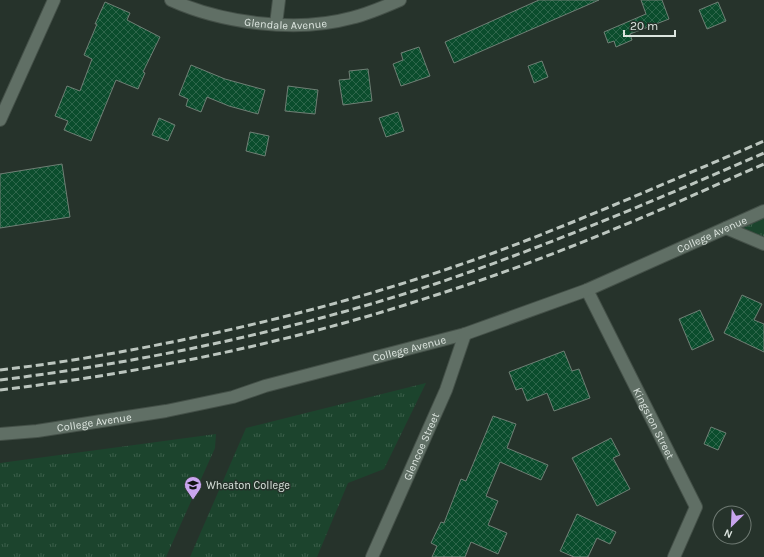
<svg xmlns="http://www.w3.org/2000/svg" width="764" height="557" font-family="Karla,sans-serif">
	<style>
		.grass { fill: url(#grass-tufts) }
		.building { fill: url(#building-cross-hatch); stroke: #6f7f75 }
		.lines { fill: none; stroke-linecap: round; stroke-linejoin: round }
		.minor-casing { stroke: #445048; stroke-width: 14 }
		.minor { stroke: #606f65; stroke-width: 12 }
		.rail { stroke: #bcc6bf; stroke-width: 3; stroke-dasharray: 8 4; stroke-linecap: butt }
		.labels { text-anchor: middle; stroke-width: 3; stroke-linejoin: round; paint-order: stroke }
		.street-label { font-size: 11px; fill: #dce5df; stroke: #26332b }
		.poi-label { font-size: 11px; fill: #dce5df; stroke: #26332b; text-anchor: start }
	</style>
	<defs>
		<pattern id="grass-tufts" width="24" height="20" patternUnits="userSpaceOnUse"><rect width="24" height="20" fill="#1c442d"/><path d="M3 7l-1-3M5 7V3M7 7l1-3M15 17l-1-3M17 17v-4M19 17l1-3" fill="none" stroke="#3c5f4b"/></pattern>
		<pattern id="building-cross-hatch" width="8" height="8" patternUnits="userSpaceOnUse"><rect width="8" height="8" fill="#0b4d2d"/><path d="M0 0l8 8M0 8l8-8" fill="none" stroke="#2e664b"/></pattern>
	</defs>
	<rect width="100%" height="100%" fill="#26332b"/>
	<path class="grass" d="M 764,217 L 764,239 L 738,228 Z
		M 426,383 L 384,469 L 348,483 L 317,557 L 190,557 L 246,428 Z
		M 216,434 L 215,448 L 166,557 L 0,557 L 0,463 Z"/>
	<path class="building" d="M 539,0 L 599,0 L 454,63 L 445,42 Z
		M 641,0 L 662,0 L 669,19 L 630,34 L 632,40 L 616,47 L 614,41 L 608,43 L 604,32 L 646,14 Z
		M 105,2 L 130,13 L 127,20 L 160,37 L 143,72 L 145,73 L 138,89 L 116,80 L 91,141 L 64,130 L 68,121 L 55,116 L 67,86 L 80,91 L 92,59 L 84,55 L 97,24 L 95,24 Z
		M 718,2 L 726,21 L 707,29 L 699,10 Z
		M 419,47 L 430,76 L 401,86 L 393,64 L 403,60 L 401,53 Z
		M 542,61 L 548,77 L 534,83 L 528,66 Z
		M 191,65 L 225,79 L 265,90 L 258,114 L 229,106 L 207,97 L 201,112 L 186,106 L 188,99 L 179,95 Z
		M 368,69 L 372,101 L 343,105 L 339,80 L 350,79 L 349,71 Z
		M 288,86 L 318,90 L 315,114 L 285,111 Z
		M 398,112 L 404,131 L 386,137 L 379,118 Z
		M 159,118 L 175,125 L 168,141 L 152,135 Z
		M 250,132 L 269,136 L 265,156 L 246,151 Z
		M 62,164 L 70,217 L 0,228 L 0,174 Z
		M 742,295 L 762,304 L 754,320 L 764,324 L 764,352 L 724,333 Z
		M 700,310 L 714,340 L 692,350 L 679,319 Z
		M 564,351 L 572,371 L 579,369 L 590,398 L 554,411 L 547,393 L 527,401 L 522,388 L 516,390 L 509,372 Z
		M 493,416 L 516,424 L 507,448 L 548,465 L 541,480 L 500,462 L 486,496 L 498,501 L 488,525 L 507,533 L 498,554 L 471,542 L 465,557 L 432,557 L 437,546 L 431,543 L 441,522 L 444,523 L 461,479 L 466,481 Z
		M 711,427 L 726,433 L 718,450 L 704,444 Z
		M 611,438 L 620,455 L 613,458 L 630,489 L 597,506 L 572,458 Z
		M 577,514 L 616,532 L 610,544 L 597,538 L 588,557 L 574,557 L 560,551 Z"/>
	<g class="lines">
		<defs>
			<g id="minor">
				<path id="s1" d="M 171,0 C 222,23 296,33 351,18 C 368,14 384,7 400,0"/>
				<path d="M 276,24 L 279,0"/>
				<path d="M 0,120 L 54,0"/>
				<path d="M 726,228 L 764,244"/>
				<path id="s2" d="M 587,290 L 696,507 L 674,557"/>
				<path id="s3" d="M 0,434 L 37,431 L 166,411 L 233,397 L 265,386 L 465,334 L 587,290 L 764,211"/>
				<path id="s4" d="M 372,557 L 446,390 L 465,334"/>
			</g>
		</defs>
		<use href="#minor" class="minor-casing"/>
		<use href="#minor" class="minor"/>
		<path class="rail" d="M 0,370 C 44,365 88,358 131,350 C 255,327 378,295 496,252 C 587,218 675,179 764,141
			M 0,380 C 145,362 296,330 435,284 C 547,246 656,200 764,153
			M 0,390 C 148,372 294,342 436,295 C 499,275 562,251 624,225 C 671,206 717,184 764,164"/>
	</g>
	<defs>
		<symbol id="university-pin" viewBox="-11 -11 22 30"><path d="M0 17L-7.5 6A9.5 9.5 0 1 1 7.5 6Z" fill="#c9a5ee" stroke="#26332b"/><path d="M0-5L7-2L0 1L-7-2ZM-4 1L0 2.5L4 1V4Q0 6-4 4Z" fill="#111"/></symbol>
	</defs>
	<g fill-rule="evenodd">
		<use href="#university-pin" x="183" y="475" width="20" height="27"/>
	</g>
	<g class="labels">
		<g class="street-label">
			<text dy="4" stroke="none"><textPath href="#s1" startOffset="118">Glendale Avenue</textPath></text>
			<text dy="4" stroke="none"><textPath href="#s3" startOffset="743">College Avenue</textPath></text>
			<text dy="4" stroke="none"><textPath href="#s3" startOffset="419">College Avenue</textPath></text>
			<text dy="4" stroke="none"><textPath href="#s3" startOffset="95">College Avenue</textPath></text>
			<text dy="4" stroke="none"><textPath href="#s2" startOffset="149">Kingston Street</textPath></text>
			<text dy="4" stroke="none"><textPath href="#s4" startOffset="121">Glencoe Street</textPath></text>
		</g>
		<g class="poi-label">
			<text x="206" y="489">Wheaton College</text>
		</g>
	</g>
	<g transform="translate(732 525) rotate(204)"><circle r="19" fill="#26332b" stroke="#6f7a73"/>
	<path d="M0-3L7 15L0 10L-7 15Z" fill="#c9a5ee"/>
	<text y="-6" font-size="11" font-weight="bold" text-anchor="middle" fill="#dce5df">N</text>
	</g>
	<path d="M624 30v6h51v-6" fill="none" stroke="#dce5df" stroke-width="2"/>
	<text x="630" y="30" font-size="12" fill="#dce5df" stroke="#26332b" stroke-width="3" paint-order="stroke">20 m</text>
</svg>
